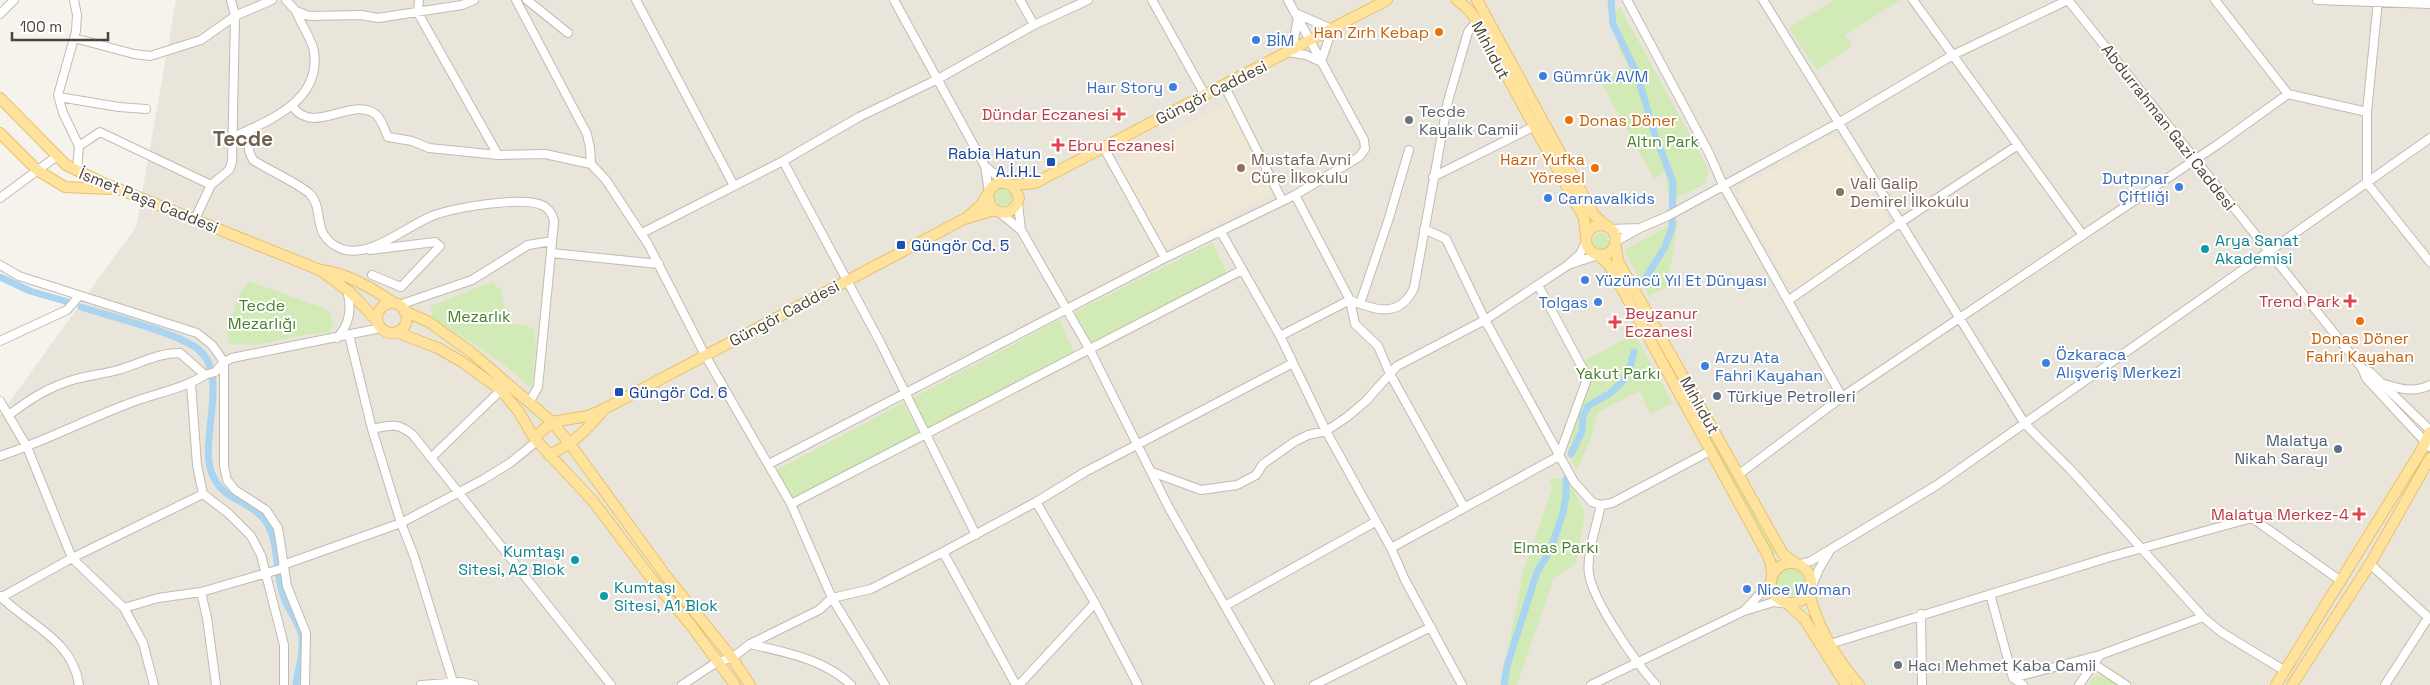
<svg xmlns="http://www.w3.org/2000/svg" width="2430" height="685" font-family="'Space Grotesk',sans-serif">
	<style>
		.residential { fill: #eae5da }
		.education { fill: #efe8d6 }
		.green { fill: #d2eab5 }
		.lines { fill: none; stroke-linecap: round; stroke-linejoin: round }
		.canal { stroke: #a9d4f2; stroke-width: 7 }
		.minor-casing { stroke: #c2bbae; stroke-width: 10 }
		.major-casing { stroke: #e6c16a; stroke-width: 12 }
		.minor { stroke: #fff; stroke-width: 8 }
		.major { stroke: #ffe39c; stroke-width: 10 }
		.food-dot { fill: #e8710a; stroke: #fff; stroke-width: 2 }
		.shop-dot { fill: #3f7fe0; stroke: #fff; stroke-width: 2 }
		.health-dot { fill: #e0444e; stroke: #fff; stroke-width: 2 }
		.worship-dot { fill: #6b7280; stroke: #fff; stroke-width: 2 }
		.transit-dot { fill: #1a4fb4; stroke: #fff; stroke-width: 2 }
		.education-dot { fill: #8d6e63; stroke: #fff; stroke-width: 2 }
		.culture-dot { fill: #0f9aa8; stroke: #fff; stroke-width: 2 }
		.service-dot { fill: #5c6f8a; stroke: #fff; stroke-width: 2 }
		.labels { text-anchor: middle; stroke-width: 4; stroke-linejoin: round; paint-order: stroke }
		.food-label { font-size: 16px; fill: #c56008; stroke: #fff; text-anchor: end }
		.shop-label { font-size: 16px; fill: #366cbe; stroke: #fff; text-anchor: start }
		.street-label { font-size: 16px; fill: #4b4439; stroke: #fff }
		.worship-label { font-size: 16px; fill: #5b616d; stroke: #fff; text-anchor: start }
		.health-label { font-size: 16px; fill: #be3a42; stroke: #fff; text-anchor: end }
		.park-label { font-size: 16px; fill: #4a7f2a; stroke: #fff }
		.transit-label { font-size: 16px; fill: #164399; stroke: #fff; text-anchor: start }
		.education-label { font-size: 16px; fill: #785e54; stroke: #fff; text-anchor: start }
		.culture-label { font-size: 16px; fill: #0d838f; stroke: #fff; text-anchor: start }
		.service-label { font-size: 16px; fill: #4e5e75; stroke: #fff; text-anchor: start }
		.district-label { font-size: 21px; font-weight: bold; fill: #6e6250; stroke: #fff }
	</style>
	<rect width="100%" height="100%" fill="#f6f3ec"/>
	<path class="residential" d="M 176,0 L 2430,0 L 2430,685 L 0,685 L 0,415 L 136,227 Z"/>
	<path class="education" d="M 1228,103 L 1274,192 L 1162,249 L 1116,161 Z
		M 1829,136 L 1839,139 L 1889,221 L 1886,229 L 1797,290 L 1790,288 L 1738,194 L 1741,186 L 1790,161 Z"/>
	<path class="green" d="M 1833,0 L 1900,0 L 1845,35 L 1852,46 L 1817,70 L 1789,28 Z
		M 1619,6 L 1709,170 L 1705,184 L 1674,199 L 1668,194 L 1665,172 L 1654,179 L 1600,80 L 1628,66 L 1618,47 L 1623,42 L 1615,15 Z
		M994 197a9 9 0 1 1 18 0a9 9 0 1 1-18 0Z
		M 1678,221 L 1667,287 L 1649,296 L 1624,250 Z
		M1593 241a8 8 0 1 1 16 0a8 8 0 1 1-16 0Z
		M 1212,243 L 1227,273 L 1092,343 L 1075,312 Z
		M 1616,263 L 1777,551 L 1773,554 L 1612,265 Z
		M 248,281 L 329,310 L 333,322 L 330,333 L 309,334 L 256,345 L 229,344 L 227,338 L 237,299 Z
		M 492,282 L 501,290 L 508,322 L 534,328 L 536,347 L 532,386 L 529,387 C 501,358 466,339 432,319 L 431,306 Z
		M 1059,320 L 1074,352 L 928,428 L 913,398 Z
		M 1634,334 L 1673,403 L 1650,414 L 1640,391 L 1598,412 L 1590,441 L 1577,470 L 1567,452 L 1590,376 L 1584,361 Z
		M 903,403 L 919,433 L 793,498 L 777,470 Z
		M 1555,478 L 1568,480 L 1585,513 L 1576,563 L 1551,580 L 1552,584 L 1517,685 L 1501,685 L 1523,572 L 1552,489 L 1549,480 Z
		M1776 582a14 14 0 1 1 28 0a14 14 0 1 1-28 0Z
		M 2103,676 L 2118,685 L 2089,685 L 2094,677 Z"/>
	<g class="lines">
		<path class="canal" d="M 1611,0 L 1613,24 L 1637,74 L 1654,132 L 1673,182 L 1672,228 L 1665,247 L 1643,282
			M 0,277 L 30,291 L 68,302
			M 81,307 C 109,316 179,333 199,350 C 229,375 200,438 211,471 C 221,501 246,498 263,518 C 281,539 274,574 284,598 C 289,611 299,622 302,636 C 304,653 298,669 296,685
			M 1571,454 L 1582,431 L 1583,416 L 1588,406 L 1609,394 L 1621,383 L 1629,371 L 1634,352
			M 1504,685 L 1507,666 L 1537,572 L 1550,551 L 1562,516 L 1566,497 L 1566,479"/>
		<defs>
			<path id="minor" d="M 74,0 L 77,15 L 76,31 L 58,95 L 63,113 L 79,146
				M 286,0 L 296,11 L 309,16 L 361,15 L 378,18 L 462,5 L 474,0
				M 419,0 L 418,13 L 498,155
				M 516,0 L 587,134 L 590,148 L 591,164
				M 527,0 L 568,33
				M 636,0 L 733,184
				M 894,0 L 985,166
				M 1020,0 L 1034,25
				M 1152,0 L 1205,95
				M 1627,0 L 1709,153 L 1723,185 L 1842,397
				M 1763,0 L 2025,424 L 2071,470 L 2203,617 L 2221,632 L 2285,671
				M 1913,0 L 2082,234
				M 2068,0 L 2362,368 L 2370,372 L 2430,430
				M 2215,0 L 2288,94 L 2367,112
				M 2317,0 L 2430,4
				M 2378,0 L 2367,112 L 2367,183 L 2430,262
				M 0,14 L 14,0
				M 74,38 L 134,54 L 150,56 L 201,40 L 235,16 L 272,0
				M 1292,50 L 1298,18
				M 1288,52 L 1306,55 L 1321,62 L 1332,29 L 1295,13
				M 1224,85 L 1282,200
				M 59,97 L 119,107 L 146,109
				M 292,106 C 314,136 348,98 374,113 C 381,117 384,129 388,137 L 412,141 L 429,148 L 498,155 L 545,154 L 591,164 L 606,180 L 648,244 L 705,355 L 791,504 L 832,598 L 885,685
				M 250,129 L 249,151 L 253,160 C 270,171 294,181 309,193 C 326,209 309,236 342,249 C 369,259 407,226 432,216 C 453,208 524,195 544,206 C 550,210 552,214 554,221 L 538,387 L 530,401
				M 231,138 C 268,121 321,102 314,52 C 313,41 300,23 296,11
				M 1104,148 L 1165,258
				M 783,161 L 880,342 L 976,535
				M 77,171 L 79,146 L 100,132 L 211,185
				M 1433,177 L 1533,127
				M 989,192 L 985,166 L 1004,182
				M 1295,195 L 1350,300 L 1355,324 L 1378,346 L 1390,374 L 1464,507
				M 0,198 L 57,156
				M 1000,213 L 1021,230 L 1018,204
				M 195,219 L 211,185 L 229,170 L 232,162 L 235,16 L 231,0
				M 1640,228 L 1668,216 L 1840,122 L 1953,55 L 2068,0
				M 1424,229 L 1446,239 L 1485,320 L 1574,482 L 1592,502 L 1601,505 L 1612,503 L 1710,451
				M 1610,229 L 1640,228 L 1615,242
				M 1021,230 L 1090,350 L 1169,508 L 1270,685
				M 1221,232 L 1280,336 L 1326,431 L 1391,548 L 1405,580 L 1462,685
				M 642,233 L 783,161 L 859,117 L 938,79 L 1034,25 L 1088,0
				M 1586,242 L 1580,254 L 1568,265 L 1598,255
				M 370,250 L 435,242 L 440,246 L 401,287 L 372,275
				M 551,253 L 659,264
				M 0,265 L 19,276 L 197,333 L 212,345 L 224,362 L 232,358 L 381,328
				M 1789,300 L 1901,222 L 2018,145
				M 1360,304 L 1389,218 L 1409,150
				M 399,305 L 472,280 L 528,245 L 552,241
				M 349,335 L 372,429 L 401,523 L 414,556 L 453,682
				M 1280,336 L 1350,300 C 1376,311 1400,318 1414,288 L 1448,101 L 1468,32 L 1477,21
				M 337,338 C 350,324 352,309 347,290
				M 0,341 L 67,310 L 79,296
				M 2362,368 L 2366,378 L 2430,447
				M 191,383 L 197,465 L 203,494
				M 2384,384 C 2400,389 2414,393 2430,385
				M 0,401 L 27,447 L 72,558 L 124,608 L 143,643 L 154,685
				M 9,415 C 30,399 50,386 76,379 C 90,375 104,374 118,370 C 139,364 157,353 180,353 L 205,375 L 215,372 L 224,362 L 224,466 L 227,480 L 235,490 L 266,510 L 278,528 L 287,586 L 306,633 L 305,685
				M 372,429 C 391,425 397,422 413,435 L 611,685
				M 0,456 C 43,442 83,421 125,405 C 151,394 181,390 205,375
				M 432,457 L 501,390
				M 769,464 L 1163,259 L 1295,195 L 1359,157 L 1365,149 L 1364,140 L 1288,0
				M 1152,472 L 1201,490 L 1237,485 L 1256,475 L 1263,464 L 1294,442 L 1308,435 L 1326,431 L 1347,417 L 1366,401 L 1397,366 L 1485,320 L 1568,265
				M 1738,475 L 1842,397 L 2217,145 L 2288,94
				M 1036,502 L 1095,603 L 1138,685
				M 791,504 L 1242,270
				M 1601,505 C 1597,524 1586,555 1589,574 C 1594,603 1636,663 1656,685
				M 1391,548 L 1559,456 L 1587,379 L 1584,371 L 1538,285
				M 1831,549 L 1937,485 L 2430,138
				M 943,552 L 1016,685
				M 1800,564 L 1811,561 L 1831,549 L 1819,569 L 1812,586
				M 2370,564 L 2430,619
				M 283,565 L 401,523 L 484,479 L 510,463 L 537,441
				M 1771,582 L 1744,611 L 1774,602 L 1788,604
				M 201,592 L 207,618 L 216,685
				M 1990,594 L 2013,678 L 2023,685
				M 0,596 C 29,625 73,640 79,685
				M 0,598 L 72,558 L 203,494 L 228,513 L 251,536 L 261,555 L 284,645 L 284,685
				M 1225,606 L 1375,522
				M 124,608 L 158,598 L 201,592 L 284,568
				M 1921,614 L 1922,685
				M 750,644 C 784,652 825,659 851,685
				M 1830,644 L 2110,557 L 2252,518 L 2341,581
				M 2094,664 L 2126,685
				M 2013,678 L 2100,655
				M 421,685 L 461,682 L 474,685
				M 682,685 L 717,662 L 732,658 L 750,644 L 819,610 L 832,598 L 871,589 L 943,552 L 1036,502 L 1085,472 L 1293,363
				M 1019,685 L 1095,603
				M 1314,685 L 1431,627
				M 1591,685 L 1744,611
				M 2079,685 L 2100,655 L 2203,617
				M 2385,685 L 2428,618"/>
			<path id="major" d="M 1457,0 L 1470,11 L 1478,23 L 1584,218 L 1586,237
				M 1477,0 L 1594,215 L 1606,226
				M 0,98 L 66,165 L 101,182 L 320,270
				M 0,133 L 37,170 L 65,187 L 109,189
				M 1013,185 L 1035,183 L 1387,0
				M 965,219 L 981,205 L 991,188 L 999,182 L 1013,185 L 1019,198 C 1015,213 1002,217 991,207 L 988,197
				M1586 240a15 15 0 1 1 30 0a15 15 0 1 1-30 0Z
				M 1615,242 L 1618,261 L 1783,554 L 1794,562
				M 1598,255 L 1609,265 L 1767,554 L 1771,564 L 1772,575
				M377 318a15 15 0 1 1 30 0a15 15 0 1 1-30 0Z
				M 404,311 L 429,322 L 472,353 L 552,422 L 570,444 L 666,576 L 732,658 L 750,685
				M 377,321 L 351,293 L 320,270 C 346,272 373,289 394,303
				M 396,332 L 438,348 L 462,362 L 501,390 L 519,412 L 534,438 L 593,501 L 651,578 L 690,624 L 735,685
				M 604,409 L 964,219 L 995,210
				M 534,438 L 552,422 L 588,416 L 604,409 C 586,431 574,443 549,455
				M1771 583a20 20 0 1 1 40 0a20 20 0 1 1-40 0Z
				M 1809,593 C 1817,626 1837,660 1859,685
				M 1788,604 L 1805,620 L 1846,685
				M 2276,685 L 2421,451 L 2430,432
				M 2292,685 L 2370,564 L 2430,458"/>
		</defs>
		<use href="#minor" class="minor-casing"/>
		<use href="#major" class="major-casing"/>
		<use href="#minor" class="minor"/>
		<use href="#major" class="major"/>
	</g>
	<g class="food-dot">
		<circle cx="1439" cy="32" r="5"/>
		<circle cx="1569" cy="120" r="5"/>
		<circle cx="1595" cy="168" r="5"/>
		<circle cx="2360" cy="321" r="5"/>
	</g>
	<g class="shop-dot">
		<circle cx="1256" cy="40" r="5"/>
		<circle cx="1543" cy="76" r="5"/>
		<circle cx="1173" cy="87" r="5"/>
		<circle cx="2179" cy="187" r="5"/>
		<circle cx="1548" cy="198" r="5"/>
		<circle cx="1585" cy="280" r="5"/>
		<circle cx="1598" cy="302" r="5"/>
		<circle cx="2046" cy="363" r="5"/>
		<circle cx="1705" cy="366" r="5"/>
		<circle cx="1747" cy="589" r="5"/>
	</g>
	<g class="health-dot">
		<path d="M1116.5 106.5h5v5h5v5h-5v5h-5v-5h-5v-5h5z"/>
		<path d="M1055.5 137.5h5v5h5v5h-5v5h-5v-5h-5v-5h5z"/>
		<path d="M2347.5 293.5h5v5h5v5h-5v5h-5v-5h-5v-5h5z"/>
		<path d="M1612.5 314.5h5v5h5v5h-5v5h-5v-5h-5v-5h5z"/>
		<path d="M2356.5 506.5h5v5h5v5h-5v5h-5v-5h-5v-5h5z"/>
	</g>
	<g class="worship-dot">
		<circle cx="1409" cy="120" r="5"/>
		<circle cx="1898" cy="665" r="5"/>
	</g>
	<g class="transit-dot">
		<rect x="1046" y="157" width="10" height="10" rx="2.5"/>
		<rect x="896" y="240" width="10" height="10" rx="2.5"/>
		<rect x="614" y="387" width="10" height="10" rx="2.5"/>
	</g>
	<g class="education-dot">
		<circle cx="1241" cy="168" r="5"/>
		<circle cx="1840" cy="192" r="5"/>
	</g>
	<g class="culture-dot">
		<circle cx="2205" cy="249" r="5"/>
		<circle cx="575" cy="560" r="5"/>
		<circle cx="604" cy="596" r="5"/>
	</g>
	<g class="service-dot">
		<circle cx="1717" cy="396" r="5"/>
		<circle cx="2338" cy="449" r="5"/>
	</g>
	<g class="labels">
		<g class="food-label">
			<text x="1429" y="38">Han Zırh Kebap</text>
			<text x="1579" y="126" text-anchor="start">Donas Döner</text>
			<text x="1585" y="165">Hazır Yufka<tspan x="1585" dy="18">Yöresel</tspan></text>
			<text x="2360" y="344" text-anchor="middle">Donas Döner<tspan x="2360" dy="18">Fahri Kayahan</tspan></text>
		</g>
		<g class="shop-label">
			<text x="1266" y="46">BİM</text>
			<text x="1553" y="82">Gümrük AVM</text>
			<text x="1163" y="93" text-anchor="end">Haır Story</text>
			<text x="2169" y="184" text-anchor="end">Dutpınar<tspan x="2169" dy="18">Çiftliği</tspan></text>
			<text x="1558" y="204">Carnavalkids</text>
			<text x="1595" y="286">Yüzüncü Yıl Et Dünyası</text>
			<text x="1588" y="308" text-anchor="end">Tolgas</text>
			<text x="2056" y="360">Özkaraca<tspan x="2056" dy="18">Alışveriş Merkezi</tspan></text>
			<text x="1715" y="363">Arzu Ata<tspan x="1715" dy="18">Fahri Kayahan</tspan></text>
			<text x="1757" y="595">Nice Woman</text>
		</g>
		<g class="street-label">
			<text transform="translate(1491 50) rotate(62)" y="6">Mıhlıdut</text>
			<text transform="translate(1211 92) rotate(-27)" y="6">Güngör Caddesi</text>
			<text transform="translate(2169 127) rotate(52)" y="6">Abdurrahman Gazi Caddesi</text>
			<text transform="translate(149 200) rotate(22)" y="6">İsmet Paşa Caddesi</text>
			<text transform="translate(784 313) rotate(-28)" y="6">Güngör Caddesi</text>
			<text transform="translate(1700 405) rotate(61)" y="6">Mıhlıdut</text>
		</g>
		<g class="worship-label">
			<text x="1419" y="117">Tecde<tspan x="1419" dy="18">Kayalık Camii</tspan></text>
			<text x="1908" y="671">Hacı Mehmet Kaba Camii</text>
		</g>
		<g class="health-label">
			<text x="1109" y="120">Dündar Eczanesi</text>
			<text x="1068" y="151" text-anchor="start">Ebru Eczanesi</text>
			<text x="2340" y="307">Trend Park</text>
			<text x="1625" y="319" text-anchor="start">Beyzanur<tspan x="1625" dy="18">Eczanesi</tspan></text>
			<text x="2349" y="520">Malatya Merkez-4</text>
		</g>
		<g class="park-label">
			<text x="1663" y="147">Altın Park</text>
			<text x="262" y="311">Tecde<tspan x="262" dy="18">Mezarlığı</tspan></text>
			<text x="479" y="322">Mezarlık</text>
			<text x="1618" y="379">Yakut Parkı</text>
			<text x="1556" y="553">Elmas Parkı</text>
		</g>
		<g class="transit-label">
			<text x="1041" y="159" text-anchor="end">Rabia Hatun<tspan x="1041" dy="18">A.İ.H.L</tspan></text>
			<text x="911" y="251">Güngör Cd. 5</text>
			<text x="629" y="398">Güngör Cd. 6</text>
		</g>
		<g class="education-label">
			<text x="1251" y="165">Mustafa Avni<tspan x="1251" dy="18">Cüre İlkokulu</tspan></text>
			<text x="1850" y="189">Vali Galip<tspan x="1850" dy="18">Demirel İlkokulu</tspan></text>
		</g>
		<g class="culture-label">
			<text x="2215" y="246">Arya Sanat<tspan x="2215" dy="18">Akademisi</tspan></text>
			<text x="565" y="557" text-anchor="end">Kumtaşı<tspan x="565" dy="18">Sitesi, A2 Blok</tspan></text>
			<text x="614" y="593">Kumtaşı<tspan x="614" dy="18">Sitesi, A1 Blok</tspan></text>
		</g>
		<g class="service-label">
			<text x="1727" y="402">Türkiye Petrolleri</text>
			<text x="2328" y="446" text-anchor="end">Malatya<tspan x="2328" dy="18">Nikah Sarayı</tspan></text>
		</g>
		<g class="district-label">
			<text x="243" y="146">Tecde</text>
		</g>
	</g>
	<path d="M12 32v8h96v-8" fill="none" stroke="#4b4439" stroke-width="2.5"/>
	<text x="20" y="32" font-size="15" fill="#4b4439" stroke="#ffffff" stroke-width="4" paint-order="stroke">100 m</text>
</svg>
